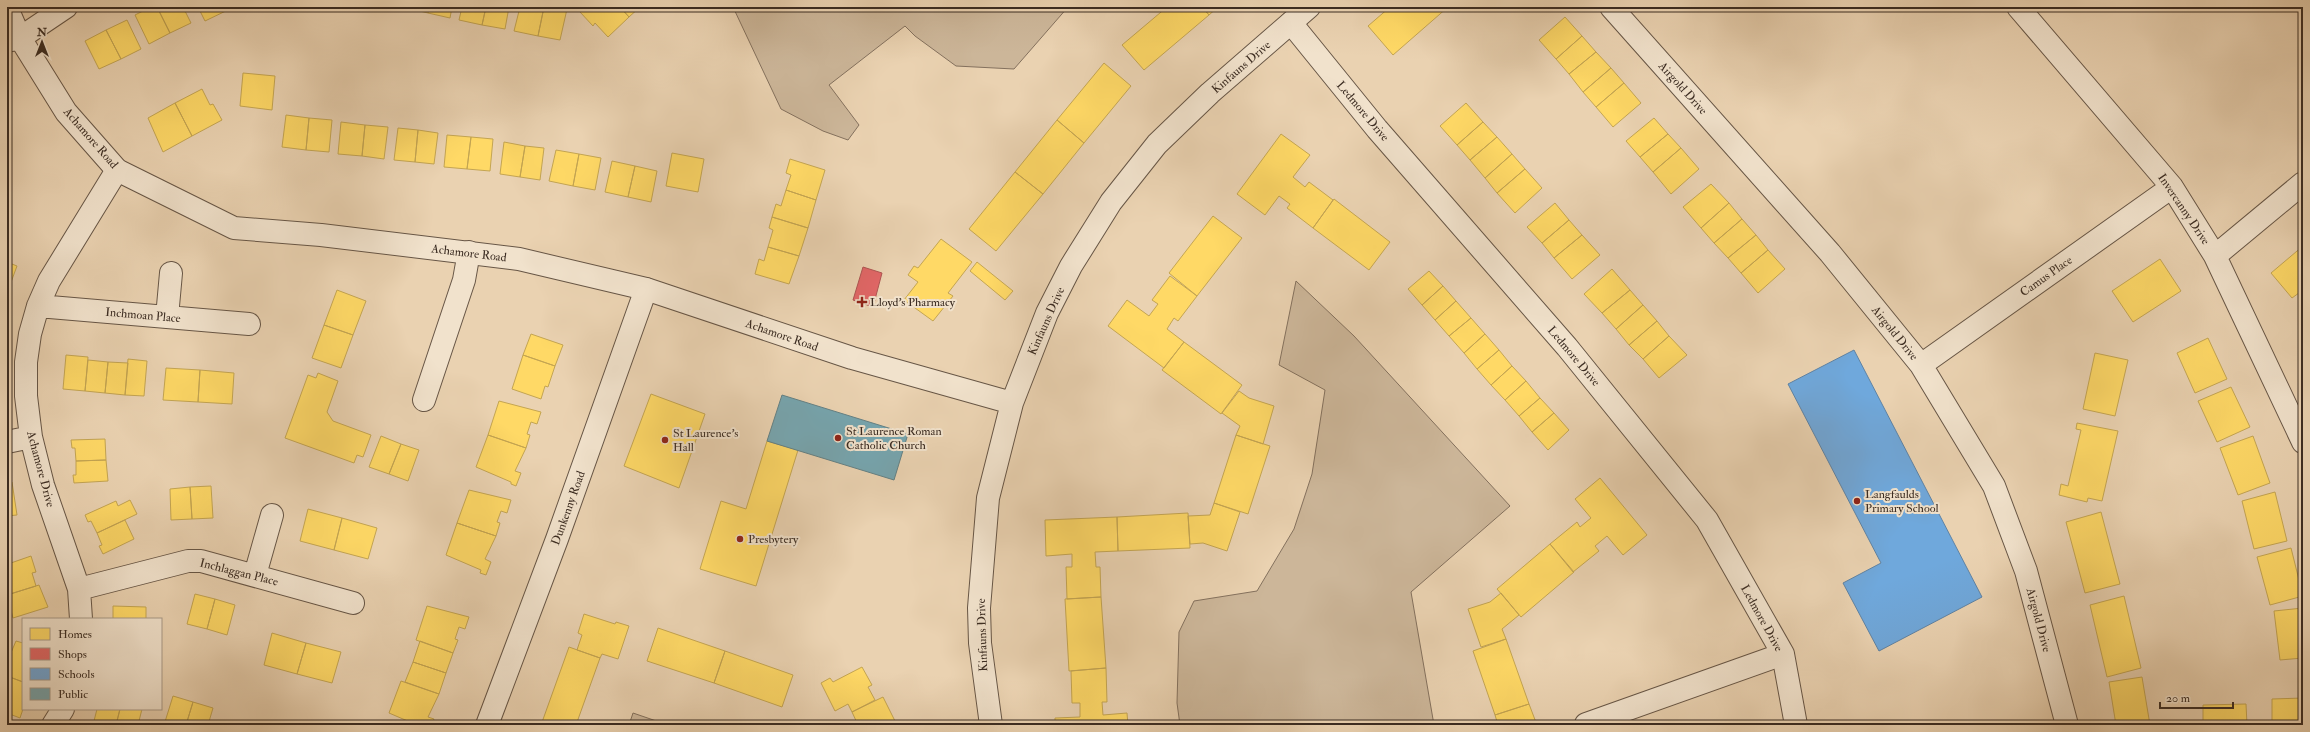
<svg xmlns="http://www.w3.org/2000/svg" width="2310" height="732" font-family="'IM FELL Double Pica',serif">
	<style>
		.green { fill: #ccb699; stroke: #84715e }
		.homes { fill: #ffd966; stroke: #c4a552 }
		.shops { fill: #e06666; stroke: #ae5552 }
		.schools { fill: #6fa8dc; stroke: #5f83a4 }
		.public { fill: #76a5af; stroke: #648185 }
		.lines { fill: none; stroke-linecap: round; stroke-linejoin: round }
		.minor-casing { stroke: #675646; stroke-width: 24 }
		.tertiary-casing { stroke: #675646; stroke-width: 24 }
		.minor { stroke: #f1e2cc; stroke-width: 22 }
		.tertiary { stroke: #f1e2cc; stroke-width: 22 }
		.poi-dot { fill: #8f2418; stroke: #f1e2cc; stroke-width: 1.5 }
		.labels { text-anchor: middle; stroke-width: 4; stroke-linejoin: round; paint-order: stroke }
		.street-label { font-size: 12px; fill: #3b2c22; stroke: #f1e2cc }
		.poi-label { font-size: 12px; fill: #3b2c22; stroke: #f1e2cc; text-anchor: start }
	</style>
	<rect width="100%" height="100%" fill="#ead2b1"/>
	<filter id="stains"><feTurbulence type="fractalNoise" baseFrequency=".005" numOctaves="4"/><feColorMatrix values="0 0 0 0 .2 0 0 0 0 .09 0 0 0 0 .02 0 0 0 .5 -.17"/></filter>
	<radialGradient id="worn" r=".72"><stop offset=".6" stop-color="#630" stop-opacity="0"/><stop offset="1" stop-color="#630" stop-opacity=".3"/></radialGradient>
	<path class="green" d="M 733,7 L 1068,7 L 1014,69 L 956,66 L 915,36 L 905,26 L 829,85 L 859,125 L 848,140 L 823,131 L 781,109 Z
		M 1296,281 L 1354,336 L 1510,506 L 1411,592 L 1434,725 L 1180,725 L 1177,703 L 1179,632 L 1194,601 L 1257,591 L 1294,529 L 1312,474 L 1325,390 L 1279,365 Z
		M 633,713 L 668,725 L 629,725 Z"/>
	<path class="homes" d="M 151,7 L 157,7 L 170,33 L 149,44 L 135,15 Z
		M 157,7 L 183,7 L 191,23 L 170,33 Z
		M 198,7 L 232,7 L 232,8 L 205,21 Z
		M 404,7 L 429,7 L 428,13 Z
		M 429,7 L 452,7 L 450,18 L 428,13 Z
		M 462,7 L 486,7 L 482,25 L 459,20 Z
		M 486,7 L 509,7 L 505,29 L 482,25 Z
		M 520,7 L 544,7 L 538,36 L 514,31 Z
		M 544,7 L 567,9 L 560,40 L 538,36 Z
		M 586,7 L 620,7 L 629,17 L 608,37 L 595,23 L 593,26 L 580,12 Z
		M 620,7 L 640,7 L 629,17 Z
		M 1167,7 L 1202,7 L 1209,15 L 1144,70 L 1122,45 Z
		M 1202,7 L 1218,7 L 1209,15 Z
		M 1390,7 L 1448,7 L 1393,55 L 1368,26 Z
		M 1565,17 L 1582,36 L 1556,59 L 1539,40 Z
		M 127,20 L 141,49 L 121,59 L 106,30 Z
		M 106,30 L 121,59 L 99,69 L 85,41 Z
		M 1582,36 L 1596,52 L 1569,74 L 1556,59 Z
		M 1596,52 L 1611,68 L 1583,92 L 1569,74 Z
		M 1104,63 L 1131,86 L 1084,143 L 1057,120 Z
		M 1611,68 L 1624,83 L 1596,107 L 1583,92 Z
		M 243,73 L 275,76 L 272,110 L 240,106 Z
		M 1624,83 L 1641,103 L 1613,127 L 1596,107 Z
		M 202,89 L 210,105 L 213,104 L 222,120 L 192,136 L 175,103 Z
		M 175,103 L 192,136 L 163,152 L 148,118 Z
		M 1466,103 L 1483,122 L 1457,145 L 1440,126 Z
		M 286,115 L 309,118 L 306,150 L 282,147 Z
		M 309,118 L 332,120 L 329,152 L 306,150 Z
		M 1654,118 L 1668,134 L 1640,157 L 1626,141 Z
		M 1057,120 L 1084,143 L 1043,194 L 1015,172 Z
		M 341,122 L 365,125 L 362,156 L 338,154 Z
		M 1483,122 L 1497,137 L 1470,160 L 1457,145 Z
		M 365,125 L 388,127 L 384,159 L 362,156 Z
		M 398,128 L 418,130 L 415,162 L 394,160 Z
		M 418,130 L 438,133 L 434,164 L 415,162 Z
		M 1281,134 L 1310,155 L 1293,177 L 1305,187 L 1309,182 L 1333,200 L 1313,228 L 1287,208 L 1290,204 L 1279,196 L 1265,215 L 1237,194 Z
		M 1668,134 L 1681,148 L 1653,172 L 1640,157 Z
		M 447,135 L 471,137 L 467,169 L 444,167 Z
		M 471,137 L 493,139 L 490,171 L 467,169 Z
		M 1497,137 L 1512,154 L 1485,178 L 1470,160 Z
		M 504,142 L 525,146 L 520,177 L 500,174 Z
		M 525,146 L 544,148 L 540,180 L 520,177 Z
		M 1681,148 L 1699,169 L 1671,194 L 1653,172 Z
		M 556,150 L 579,154 L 573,186 L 549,181 Z
		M 672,153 L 704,159 L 698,192 L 666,186 Z
		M 579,154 L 601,158 L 595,190 L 573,186 Z
		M 1512,154 L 1525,169 L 1497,193 L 1485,178 Z
		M 790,159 L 825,170 L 816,200 L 786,190 L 791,175 L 786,173 Z
		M 612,161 L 635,166 L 628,197 L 605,192 Z
		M 635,166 L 657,171 L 651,202 L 628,197 Z
		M 1525,169 L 1542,188 L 1515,213 L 1497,193 Z
		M 1015,172 L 1043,194 L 996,251 L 969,229 Z
		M 1711,184 L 1729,203 L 1701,228 L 1683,207 Z
		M 786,190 L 816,200 L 808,228 L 772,217 L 776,204 L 781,206 Z
		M 1334,199 L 1390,242 L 1369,270 L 1313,228 Z
		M 1555,203 L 1569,220 L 1542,243 L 1527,227 Z
		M 1729,203 L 1742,219 L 1714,243 L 1701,228 Z
		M 1213,216 L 1242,238 L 1197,296 L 1169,273 Z
		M 772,217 L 808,228 L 799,256 L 768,247 L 773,230 L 769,228 Z
		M 1742,219 L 1756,235 L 1728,258 L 1714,243 Z
		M 1569,220 L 1582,235 L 1554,258 L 1542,243 Z
		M 1582,235 L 1600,255 L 1572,279 L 1554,258 Z
		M 1756,235 L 1768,250 L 1741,273 L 1728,258 Z
		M 941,239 L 972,262 L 948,293 L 953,296 L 933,321 L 904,300 L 918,282 L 908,275 L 914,266 L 918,268 Z
		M 2303,246 L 2303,290 L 2292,298 L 2271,273 Z
		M 768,247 L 799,256 L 789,284 L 755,274 L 759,259 L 764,261 Z
		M 1768,250 L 1785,269 L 1758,293 L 1741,273 Z
		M 2160,259 L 2181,291 L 2133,322 L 2112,291 Z
		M 7,262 L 17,266 L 7,293 Z
		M 977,262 L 1013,291 L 1005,300 L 970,271 Z
		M 1612,269 L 1630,290 L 1602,313 L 1584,294 Z
		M 1429,271 L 1443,286 L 1422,305 L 1408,289 Z
		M 1170,276 L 1197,296 L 1178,321 L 1174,318 L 1167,329 L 1184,342 L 1164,368 L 1108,326 L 1127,300 L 1149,316 L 1158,304 L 1152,300 Z
		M 1443,286 L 1456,301 L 1435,320 L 1422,305 Z
		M 337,290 L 366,301 L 353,335 L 324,325 Z
		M 1630,290 L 1643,305 L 1616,329 L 1602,313 Z
		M 1456,301 L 1471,318 L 1449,336 L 1435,320 Z
		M 1643,305 L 1657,321 L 1629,345 L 1616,329 Z
		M 1471,318 L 1485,334 L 1464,353 L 1449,336 Z
		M 1657,321 L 1669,336 L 1643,359 L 1629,345 Z
		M 324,325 L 353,335 L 341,368 L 312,358 Z
		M 531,334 L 563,345 L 555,366 L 523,355 Z
		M 1485,334 L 1499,350 L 1477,369 L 1464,353 Z
		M 1669,336 L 1687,355 L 1659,378 L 1643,359 Z
		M 2208,338 L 2227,379 L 2195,393 L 2177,353 Z
		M 1184,342 L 1242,385 L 1221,414 L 1162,370 Z
		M 1499,350 L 1512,366 L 1491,385 L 1477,369 Z
		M 2095,353 L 2128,360 L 2115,416 L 2083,409 Z
		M 66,355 L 88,357 L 85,391 L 63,389 Z
		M 523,355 L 555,366 L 548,387 L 545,386 L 541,399 L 512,389 Z
		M 128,359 L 147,361 L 144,396 L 125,395 Z
		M 88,360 L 108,362 L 105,393 L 85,391 Z
		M 108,362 L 128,363 L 125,395 L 105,393 Z
		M 1512,366 L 1526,381 L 1505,400 L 1491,385 Z
		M 166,368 L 200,370 L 198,402 L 163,400 Z
		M 200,370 L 234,373 L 232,404 L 198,402 Z
		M 318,373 L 338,381 L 327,412 L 333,421 L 371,435 L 363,457 L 357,455 L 354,463 L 285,438 L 308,375 L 316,378 Z
		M 1526,381 L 1540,398 L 1519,416 L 1505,400 Z
		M 2231,387 L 2250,427 L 2217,442 L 2198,401 Z
		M 1239,391 L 1249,398 L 1274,406 L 1263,444 L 1236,435 L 1240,426 L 1222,413 Z
		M 651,394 L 705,414 L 679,488 L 624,466 Z
		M 1540,398 L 1554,413 L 1532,432 L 1519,416 Z
		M 499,401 L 541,412 L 537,424 L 531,422 L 527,434 L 530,435 L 526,448 L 488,435 Z
		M 1554,413 L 1569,430 L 1548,450 L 1532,432 Z
		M 2077,423 L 2118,431 L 2102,501 L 2088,498 L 2087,502 L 2059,495 L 2061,484 L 2068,486 L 2081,430 L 2076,429 Z
		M 488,435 L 526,448 L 515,471 L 521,473 L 516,486 L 511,484 L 511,482 L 476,467 Z
		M 1236,435 L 1270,446 L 1248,514 L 1214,503 Z
		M 381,436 L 401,444 L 389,474 L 369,467 Z
		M 2253,436 L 2270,483 L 2238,495 L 2220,448 Z
		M 105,439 L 106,460 L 76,461 L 75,448 L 72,448 L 71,440 Z
		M 767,441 L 798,450 L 756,586 L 700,569 L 721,501 L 746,509 Z
		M 401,444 L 419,450 L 408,481 L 389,474 Z
		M 106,460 L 108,481 L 74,483 L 73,475 L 76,475 L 76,461 Z
		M 1600,478 L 1647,535 L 1623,555 L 1607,536 L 1595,546 L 1599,551 L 1573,572 L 1550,544 L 1577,522 L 1580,527 L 1591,518 L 1575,499 Z
		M 12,482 L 17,515 L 7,516 L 7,483 Z
		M 211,486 L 213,518 L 192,519 L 190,487 Z
		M 190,487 L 192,519 L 171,520 L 170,489 Z
		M 469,490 L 511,500 L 507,513 L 501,511 L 497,522 L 500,523 L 496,536 L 457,523 Z
		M 2275,492 L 2287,541 L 2254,549 L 2242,501 Z
		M 130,500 L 137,514 L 97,533 L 91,521 L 88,522 L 85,515 L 116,501 L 118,506 Z
		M 1214,503 L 1240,512 L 1227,551 L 1203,543 L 1190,544 L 1188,516 L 1210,515 Z
		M 308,509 L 342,518 L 334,550 L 300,541 Z
		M 2101,512 L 2120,584 L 2085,593 L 2066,522 Z
		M 1188,513 L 1190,548 L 1118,551 L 1117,517 Z
		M 1117,517 L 1118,551 L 1095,552 L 1096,567 L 1100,567 L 1101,597 L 1067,599 L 1066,567 L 1072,567 L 1072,554 L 1046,556 L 1045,520 Z
		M 342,518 L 377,528 L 368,559 L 334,550 Z
		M 125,520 L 134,539 L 103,554 L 99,546 L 102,545 L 97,533 Z
		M 457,523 L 496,536 L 485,559 L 491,562 L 486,575 L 480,573 L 481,570 L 446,555 Z
		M 1550,544 L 1574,572 L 1521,617 L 1497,589 Z
		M 2291,548 L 2303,596 L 2270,605 L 2257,557 Z
		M 31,556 L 36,572 L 32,573 L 36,586 L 7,595 L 7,574 L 11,573 L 8,564 Z
		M 39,585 L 48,607 L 13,618 L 7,595 Z
		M 1501,593 L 1519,615 L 1502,629 L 1506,639 L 1481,647 L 1468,609 L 1490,602 Z
		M 195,594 L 215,599 L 207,629 L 187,624 Z
		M 2124,596 L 2141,668 L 2107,677 L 2090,605 Z
		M 1101,597 L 1106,668 L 1069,671 L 1065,599 Z
		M 215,599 L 235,605 L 227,635 L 207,629 Z
		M 113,606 L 146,607 L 146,619 L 113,619 Z
		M 427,606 L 469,617 L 465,629 L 459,627 L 455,639 L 458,640 L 453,653 L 416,640 Z
		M 2303,608 L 2303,658 L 2280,660 L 2274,611 Z
		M 584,614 L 615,624 L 616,622 L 629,626 L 618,659 L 602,654 L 600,658 L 577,650 L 582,635 L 578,633 Z
		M 658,628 L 725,651 L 714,683 L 647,661 Z
		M 272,633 L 306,643 L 297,674 L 264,665 Z
		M 1506,639 L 1529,704 L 1495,715 L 1473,651 Z
		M 16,641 L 23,643 L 23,682 L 7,676 L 7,662 Z
		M 420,641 L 453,653 L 446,673 L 413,662 Z
		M 306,643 L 341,652 L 332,683 L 297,674 Z
		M 569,647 L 600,658 L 576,725 L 541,725 Z
		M 725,651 L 793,675 L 782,707 L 714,683 Z
		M 413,662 L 446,673 L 439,694 L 405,682 Z
		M 862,667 L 872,685 L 868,687 L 875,700 L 852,712 L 848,704 L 835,711 L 821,683 L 830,678 L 833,682 Z
		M 1106,668 L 1107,702 L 1102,702 L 1103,715 L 1127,713 L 1128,725 L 1055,725 L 1055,718 L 1080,717 L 1080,703 L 1072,703 L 1071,671 Z
		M 7,676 L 23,682 L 23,709 L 20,718 L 7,713 Z
		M 2142,677 L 2150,725 L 2116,725 L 2109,682 Z
		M 401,681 L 439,694 L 428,717 L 434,719 L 432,725 L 417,725 L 389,713 Z
		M 173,696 L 193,702 L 186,725 L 164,725 Z
		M 883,697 L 897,725 L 858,725 L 852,712 Z
		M 2303,698 L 2303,725 L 2272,725 L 2272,699 Z
		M 193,702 L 213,708 L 208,725 L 186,725 Z
		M 1529,704 L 1537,725 L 1498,725 L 1495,715 Z
		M 2246,704 L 2247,725 L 2203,725 L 2203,705 Z
		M 97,709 L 120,709 L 116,725 L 93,725 Z
		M 120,709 L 142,709 L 138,725 L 116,725 Z
		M 294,721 L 295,725 L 275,725 Z"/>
	<path class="shops" d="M 863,267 L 882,273 L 873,307 L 853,300 Z"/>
	<path class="schools" d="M 1854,350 L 1982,597 L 1879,651 L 1843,583 L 1881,563 L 1788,384 Z"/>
	<path class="public" d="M 782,395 L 908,434 L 894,480 L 767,441 Z"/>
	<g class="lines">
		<defs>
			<path id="minor" d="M 1611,7 L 1830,253 L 1921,365 L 1994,486 L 2026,571 L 2067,725
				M 2018,7 L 2172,187 L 2215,256 L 2303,442
				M 7,8 L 20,38 L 66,7
				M 1291,23 L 1377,129 L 1567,347 L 1707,520 L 1783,654 L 1796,725
				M 2215,256 L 2303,183
				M 38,306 L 249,324
				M 167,317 L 171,273
				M 1921,365 L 2172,187
				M 424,400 L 464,280 L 469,252
				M 7,442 L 31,437
				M 255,575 L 272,515
				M 79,589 L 188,561 L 201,561 L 353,603
				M 81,619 L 79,589 L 43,485 L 31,437 L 26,396 L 26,362 L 30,334 L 38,306 L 49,281 L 117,170
				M 1586,724 L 1783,654
				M 53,725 L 63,709
				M 487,725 L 557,539 L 646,289"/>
			<path id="tertiary" d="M 7,41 L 20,38 L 66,112 L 117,170 L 234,228 L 321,235 L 519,259 L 646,289 L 852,358 L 1012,403
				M 991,725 L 980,643 L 979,608 L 988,498 L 1012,403 L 1047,313 L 1071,266 L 1111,202 L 1157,144 L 1210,93 L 1309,7"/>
		</defs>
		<use href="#minor" class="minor-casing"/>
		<use href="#tertiary" class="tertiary-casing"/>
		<use href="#minor" class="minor"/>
		<use href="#tertiary" class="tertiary"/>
	</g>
	<g class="poi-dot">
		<path d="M860 296h4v4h4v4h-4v4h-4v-4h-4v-4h4z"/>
		<circle cx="838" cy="438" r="4"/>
		<circle cx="665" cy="440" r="4"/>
		<circle cx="1857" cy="501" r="4"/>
		<circle cx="740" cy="539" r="4"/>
	</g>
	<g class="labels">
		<g class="street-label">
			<text transform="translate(1241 67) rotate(-41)" y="4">Kinfauns Drive</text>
			<text transform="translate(1683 88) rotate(48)" y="4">Airgold Drive</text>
			<text transform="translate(1363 111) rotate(50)" y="4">Ledmore Drive</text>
			<text transform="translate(91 138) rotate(49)" y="4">Achamore Road</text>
			<text transform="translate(2184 209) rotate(56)" y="4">Invercanny Drive</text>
			<text transform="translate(469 253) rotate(7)" y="4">Achamore Road</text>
			<text transform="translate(2046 276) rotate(-35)" y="4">Camus Place</text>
			<text transform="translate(143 315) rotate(5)" y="4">Inchmoan Place</text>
			<text transform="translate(1046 321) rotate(-66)" y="4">Kinfauns Drive</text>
			<text transform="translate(1895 333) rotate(51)" y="4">Airgold Drive</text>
			<text transform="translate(782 335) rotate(19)" y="4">Achamore Road</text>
			<text transform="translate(1574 356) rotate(50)" y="4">Ledmore Drive</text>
			<text transform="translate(41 469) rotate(75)" y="4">Achamore Drive</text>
			<text transform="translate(568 508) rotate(-70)" y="4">Dunkenny Road</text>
			<text transform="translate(239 572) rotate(14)" y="4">Inchlaggan Place</text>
			<text transform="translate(1762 618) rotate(61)" y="4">Ledmore Drive</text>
			<text transform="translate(2039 620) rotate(75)" y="4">Airgold Drive</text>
			<text transform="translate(982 635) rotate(-92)" y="4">Kinfauns Drive</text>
		</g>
		<g class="poi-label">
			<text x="870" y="306">Lloyd's Pharmacy</text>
			<text x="846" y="435">St Laurence Roman<tspan x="846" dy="14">Catholic Church</tspan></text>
			<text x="673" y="437">St Laurence's<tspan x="673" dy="14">Hall</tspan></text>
			<text x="1865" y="498">Langfaulds<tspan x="1865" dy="14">Primary School</tspan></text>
			<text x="748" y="543">Presbytery</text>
		</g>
	</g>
	<rect width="2310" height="732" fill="none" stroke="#ead2b1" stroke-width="24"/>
	<rect x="8" y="8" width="2294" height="716" fill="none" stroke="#3b2c22" stroke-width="2"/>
	<rect x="12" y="12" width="2286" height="708" fill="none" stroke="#3b2c22"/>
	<rect x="22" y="618" width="140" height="92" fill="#f1e2cc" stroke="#a89988"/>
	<rect x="30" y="628" width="20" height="12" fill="#ffd966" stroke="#a89988"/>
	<text x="58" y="638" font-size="12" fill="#3b2c22">Homes</text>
	<rect x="30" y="648" width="20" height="12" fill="#e06666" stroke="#a89988"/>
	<text x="58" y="658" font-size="12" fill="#3b2c22">Shops</text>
	<rect x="30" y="668" width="20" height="12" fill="#6fa8dc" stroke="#a89988"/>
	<text x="58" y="678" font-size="12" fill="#3b2c22">Schools</text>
	<rect x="30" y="688" width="20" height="12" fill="#76a5af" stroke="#a89988"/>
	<text x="58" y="698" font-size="12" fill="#3b2c22">Public</text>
	<g transform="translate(42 42)" stroke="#f1e2cc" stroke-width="3" paint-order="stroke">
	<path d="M0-3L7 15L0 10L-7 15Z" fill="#3b2c22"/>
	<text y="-6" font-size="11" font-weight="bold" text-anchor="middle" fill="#3b2c22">N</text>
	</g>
	<path d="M2160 702v6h73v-6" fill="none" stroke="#3b2c22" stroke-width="2"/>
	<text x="2166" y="702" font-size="12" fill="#3b2c22" stroke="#f1e2cc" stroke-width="3" paint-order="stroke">20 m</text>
	<rect width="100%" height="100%" filter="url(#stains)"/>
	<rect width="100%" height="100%" fill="url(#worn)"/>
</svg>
